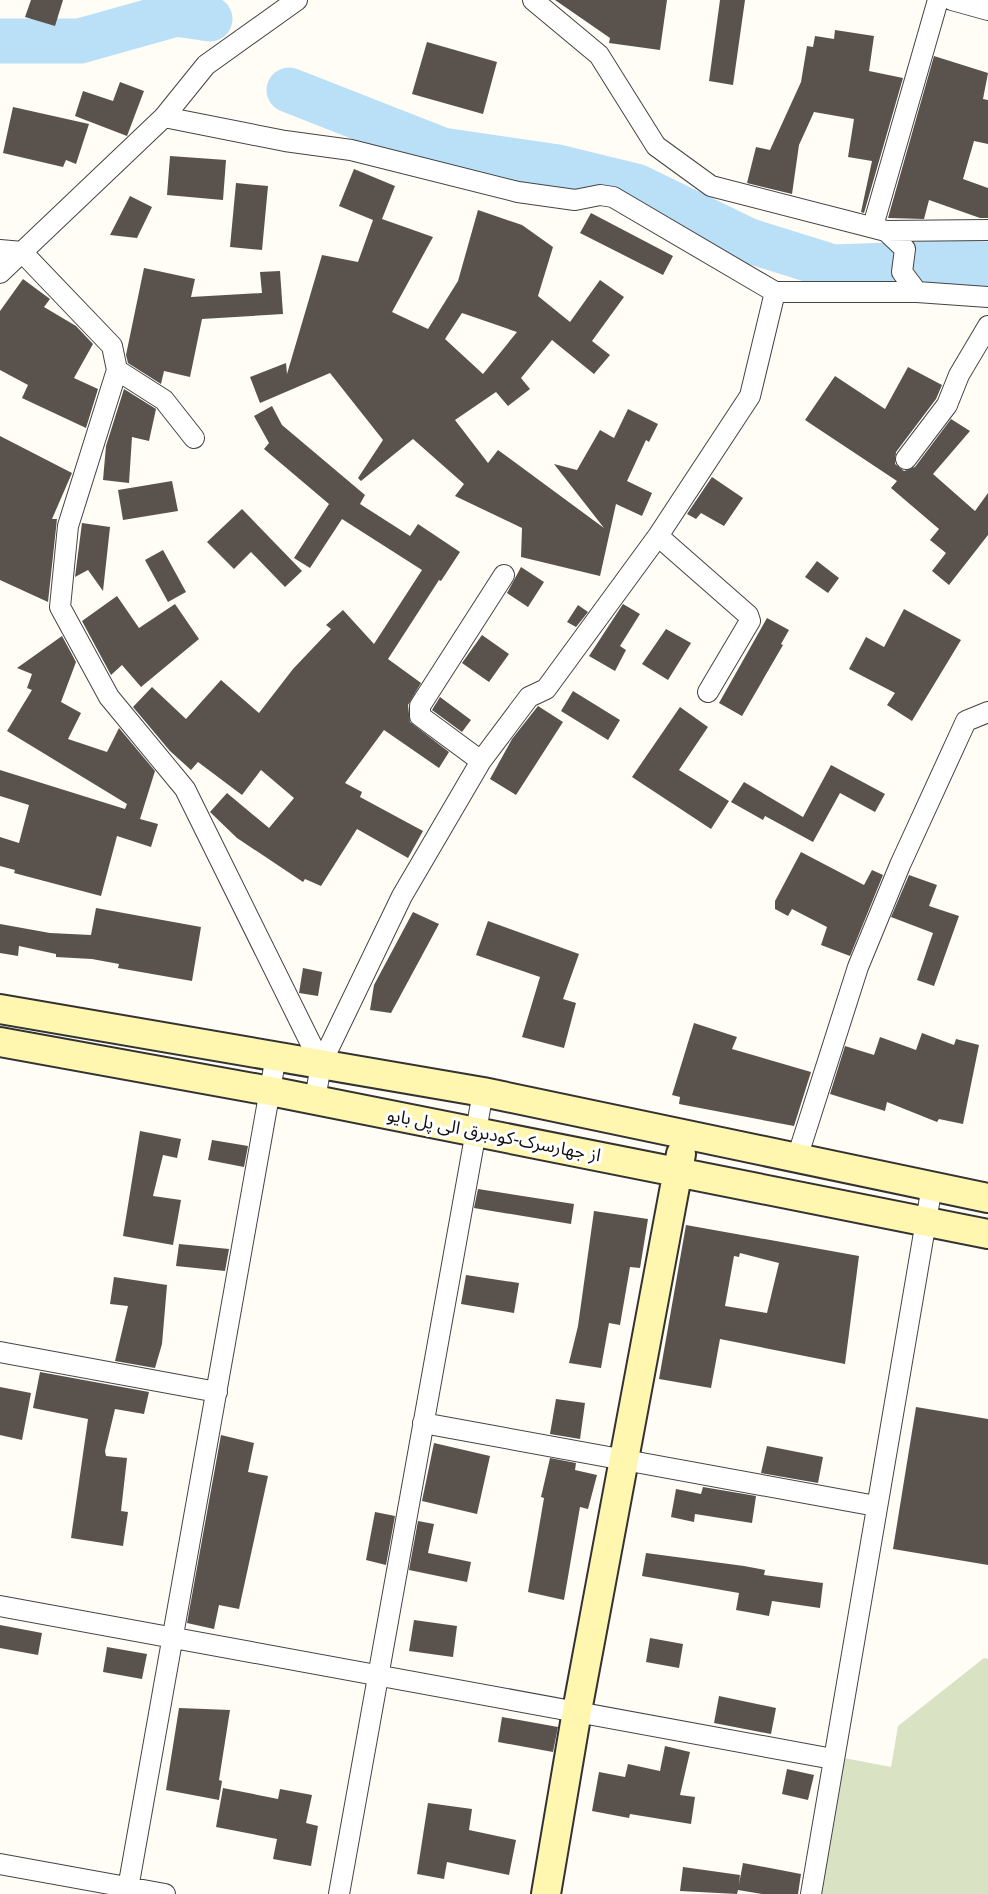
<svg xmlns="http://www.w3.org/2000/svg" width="988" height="1894" font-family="Georgia,'Noto Sans Arabic',serif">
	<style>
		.cemetery { fill: #d9e3c4 }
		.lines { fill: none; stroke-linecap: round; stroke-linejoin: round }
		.river { stroke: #b9e0f7; stroke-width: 45 }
		.building { fill: #5a524d; fill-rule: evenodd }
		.street-casing { stroke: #444; stroke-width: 22 }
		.secondary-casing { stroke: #333; stroke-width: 32 }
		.street { stroke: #fff; stroke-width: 20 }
		.secondary { stroke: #fff6b0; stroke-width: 28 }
		.labels { text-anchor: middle; stroke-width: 6; stroke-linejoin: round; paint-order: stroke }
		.street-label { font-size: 18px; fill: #111; stroke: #fff }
	</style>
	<rect width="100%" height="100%" fill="#fffdf5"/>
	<path class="cemetery" d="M 984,1658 L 988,1659 L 988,1894 L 820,1894 L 844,1758 L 891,1767 L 898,1726 Z"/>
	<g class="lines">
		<path class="river" d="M 0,41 L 80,41 L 176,14 L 210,19
			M 289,90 L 442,150 L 558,167 L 636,186 L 747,240 L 833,267 L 947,263 L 988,264"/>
	</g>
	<path class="building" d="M 31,0 L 63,0 L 55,26 L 25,17 Z
		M 555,0 L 667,0 L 660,50 L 609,43 L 610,38 Z
		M 720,0 L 745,0 L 733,85 L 709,81 Z
		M 835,30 L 874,36 L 869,71 L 903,78 L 864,213 L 861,212 L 872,161 L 848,157 L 854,119 L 814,112 L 799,145 L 792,194 L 747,183 L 756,147 L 770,150 L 801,82 L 807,46 L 813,47 L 815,36 L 834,39 Z
		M 427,42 L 497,62 L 483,114 L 412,94 Z
		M 934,56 L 988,73 L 983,99 L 988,100 L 988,144 L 974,141 L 963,179 L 988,188 L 988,218 L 980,218 L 929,200 L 924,219 L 888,218 Z
		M 120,82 L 144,91 L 127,136 L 75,116 L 83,91 L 113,101 Z
		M 13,107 L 89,124 L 76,164 L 66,160 L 63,167 L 3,153 Z
		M 170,156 L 226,160 L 223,200 L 167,195 Z
		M 354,169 L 395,186 L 382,219 L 433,237 L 392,312 L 428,329 L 458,281 L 478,210 L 522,225 L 553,247 L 538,296 L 570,322 L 600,280 L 624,297 L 592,341 L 610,355 L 594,374 L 552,340 L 521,378 L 530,389 L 508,406 L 496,392 L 455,420 L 488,463 L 498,450 L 604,528 L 554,464 L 577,470 L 600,430 L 614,438 L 628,409 L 658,424 L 649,442 L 646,440 L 627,481 L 652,493 L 642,516 L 616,504 L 600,576 L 521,557 L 522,528 L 455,496 L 464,484 L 413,439 L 361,481 L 358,478 L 383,440 L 330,373 L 260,403 L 250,377 L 286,363 L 287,374 L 322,255 L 358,262 L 373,220 L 339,206 ZM 462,313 L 517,332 L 483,374 L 445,339 Z
		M 236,183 L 268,186 L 262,250 L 230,247 Z
		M 130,196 L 152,207 L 137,238 L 110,235 Z
		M 591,213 L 673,256 L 663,275 L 580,233 Z
		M 144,268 L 195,279 L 191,297 L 262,293 L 260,272 L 280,271 L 283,314 L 202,319 L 190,377 L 164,371 L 161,384 L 128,363 L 126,355 Z
		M 23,279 L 50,299 L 44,307 L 76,326 L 93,344 L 74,378 L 98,389 L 86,428 L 22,398 L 28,385 L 0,370 L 0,311 Z
		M 908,367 L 942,385 L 936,399 L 896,452 L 895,464 L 904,471 L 915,467 L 951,419 L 970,431 L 933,474 L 975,511 L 988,493 L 988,535 L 949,585 L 932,571 L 946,553 L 930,540 L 939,529 L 891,488 L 897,481 L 805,420 L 835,376 L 885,409 Z
		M 124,389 L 156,409 L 149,441 L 132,437 L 129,483 L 103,480 L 106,446 Z
		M 272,406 L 282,425 L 365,495 L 360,504 L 410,536 L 418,524 L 460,552 L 441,581 L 439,580 L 388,659 L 421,683 L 408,705 L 410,722 L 449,752 L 439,768 L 384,730 L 345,783 L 362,792 L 360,797 L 423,831 L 408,858 L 357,829 L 321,886 L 305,879 L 303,882 L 237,838 L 210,812 L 227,793 L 269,828 L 294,798 L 261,770 L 242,795 L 198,762 L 191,770 L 170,751 L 133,707 L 152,687 L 186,719 L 221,680 L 259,713 L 293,669 L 331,629 L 326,625 L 343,610 L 374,644 L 422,570 L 342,519 L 310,568 L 294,558 L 329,504 L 264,449 L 269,443 L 254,416 Z
		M 0,436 L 72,473 L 52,519 L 57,519 L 48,602 L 0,580 Z
		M 712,477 L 743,498 L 724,526 L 701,513 L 696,519 L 687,514 Z
		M 172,481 L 178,511 L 123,520 L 118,490 Z
		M 242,509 L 302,571 L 285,587 L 251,552 L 234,569 L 207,542 Z
		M 82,523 L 110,527 L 103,591 L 88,570 L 75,577 Z
		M 163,550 L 186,592 L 168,602 L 145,560 Z
		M 817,561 L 839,578 L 828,593 L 805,577 Z
		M 521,567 L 544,582 L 528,607 L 507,593 Z
		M 117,596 L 139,628 L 175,604 L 199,639 L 141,687 L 122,665 L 111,675 L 82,621 Z
		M 623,604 L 640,614 L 620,646 L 626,650 L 615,671 L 589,656 Z
		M 578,605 L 588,612 L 576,627 L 567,622 Z
		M 904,609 L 961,640 L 912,721 L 887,705 L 895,693 L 849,669 L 866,637 L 884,647 Z
		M 767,618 L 789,630 L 781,644 L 783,645 L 742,716 L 719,703 Z
		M 666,629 L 691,643 L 668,680 L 642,664 Z
		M 482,635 L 509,654 L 489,682 L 462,663 Z
		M 62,636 L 76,662 L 61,702 L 81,713 L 68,739 L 107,752 L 119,728 L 155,771 L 140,819 L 158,824 L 151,847 L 117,836 L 101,896 L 14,873 L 15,870 L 0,866 L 0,837 L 19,843 L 29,805 L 0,796 L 0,770 L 125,809 L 127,804 L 7,731 L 32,690 L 27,688 L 32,674 L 17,668 Z
		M 573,691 L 620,720 L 608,740 L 561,711 Z
		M 440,697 L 471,720 L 462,732 L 432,710 Z
		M 538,706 L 563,722 L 516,795 L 490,779 L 512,739 Z
		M 680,707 L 708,727 L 679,770 L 729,801 L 711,829 L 632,777 Z
		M 831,765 L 885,794 L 875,812 L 840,793 L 813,842 L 765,816 L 763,820 L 731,802 L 744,782 L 803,817 Z
		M 801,852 L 864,885 L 872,870 L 883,875 L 850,956 L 821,945 L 827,927 L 792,909 L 788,916 L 775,909 L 775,901 Z
		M 909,875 L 937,885 L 929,906 L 959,916 L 934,986 L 917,980 L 933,933 L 891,917 Z
		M 96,908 L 201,927 L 192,981 L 118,968 L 119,964 L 92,959 L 56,957 L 56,954 L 19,946 L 18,956 L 0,953 L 0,924 L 50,933 L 91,935 Z
		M 413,912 L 439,924 L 391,1013 L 370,1010 L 374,985 Z
		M 488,921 L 579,954 L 563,999 L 576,1003 L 564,1048 L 522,1037 L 540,977 L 476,955 Z
		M 303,968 L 322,972 L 318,996 L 299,993 Z
		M 694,1023 L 737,1037 L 732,1049 L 811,1072 L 794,1126 L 679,1104 L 680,1097 L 672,1095 Z
		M 922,1033 L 954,1045 L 956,1039 L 979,1045 L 963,1124 L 939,1119 L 937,1122 L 887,1102 L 885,1111 L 830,1094 L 845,1046 L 874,1055 L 880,1037 L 916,1050 Z
		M 140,1131 L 181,1139 L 177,1158 L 163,1155 L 153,1196 L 181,1200 L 173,1245 L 123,1236 Z
		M 212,1140 L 248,1146 L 244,1167 L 208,1160 Z
		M 478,1189 L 574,1204 L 571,1224 L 474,1208 Z
		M 594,1211 L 648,1219 L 640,1268 L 630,1267 L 620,1325 L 609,1323 L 601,1368 L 569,1363 L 578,1326 Z
		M 686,1225 L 859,1256 L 845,1364 L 720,1339 L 711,1388 L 659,1379 ZM 740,1253 L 779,1263 L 767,1313 L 725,1306 L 734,1256 L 739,1257 Z
		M 179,1244 L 229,1249 L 225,1271 L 176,1266 Z
		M 466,1275 L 519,1283 L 514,1313 L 461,1304 Z
		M 114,1277 L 167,1285 L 162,1344 L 155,1368 L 115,1361 L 128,1306 L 110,1304 Z
		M 40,1372 L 149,1392 L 144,1414 L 115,1409 L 105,1451 L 106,1456 L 127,1458 L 121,1511 L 128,1512 L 123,1546 L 71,1538 L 88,1419 L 33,1408 Z
		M 0,1387 L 31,1393 L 22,1440 L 0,1435 Z
		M 556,1399 L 585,1403 L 580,1439 L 550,1434 Z
		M 916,1407 L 988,1419 L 988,1565 L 893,1549 Z
		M 221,1435 L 254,1443 L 248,1472 L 268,1476 L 239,1609 L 219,1605 L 214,1629 L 187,1623 Z
		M 434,1443 L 490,1456 L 477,1514 L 422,1501 Z
		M 767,1446 L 823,1457 L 818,1483 L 761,1473 Z
		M 550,1458 L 576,1463 L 575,1470 L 597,1475 L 588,1509 L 580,1507 L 564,1600 L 528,1592 L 544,1498 L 541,1497 Z
		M 703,1487 L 756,1496 L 752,1523 L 695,1514 L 694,1522 L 671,1517 L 676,1489 L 701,1494 Z
		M 375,1512 L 395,1516 L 386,1565 L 366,1560 Z
		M 418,1521 L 434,1524 L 428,1553 L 471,1562 L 467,1582 L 409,1570 Z
		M 646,1553 L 744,1566 L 765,1570 L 764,1575 L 823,1583 L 820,1608 L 772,1601 L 769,1616 L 736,1610 L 739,1593 L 642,1576 Z
		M 414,1620 L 457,1626 L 453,1657 L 409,1651 Z
		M 0,1625 L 42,1633 L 38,1655 L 0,1648 Z
		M 650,1638 L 683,1644 L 679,1668 L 646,1662 Z
		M 107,1647 L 147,1654 L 142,1679 L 103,1672 Z
		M 719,1696 L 776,1708 L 771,1734 L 714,1723 Z
		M 179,1708 L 230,1710 L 219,1780 L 222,1781 L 219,1800 L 166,1790 Z
		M 502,1717 L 558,1727 L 553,1752 L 498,1742 Z
		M 665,1746 L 690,1752 L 680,1795 L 695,1797 L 691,1824 L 630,1814 L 629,1818 L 592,1811 L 599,1772 L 625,1777 L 628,1764 L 660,1771 Z
		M 787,1769 L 814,1775 L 808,1800 L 782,1794 Z
		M 223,1788 L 278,1799 L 280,1789 L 312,1795 L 306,1823 L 318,1826 L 311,1866 L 273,1859 L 277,1839 L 216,1827 Z
		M 428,1803 L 472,1809 L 469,1830 L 516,1840 L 509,1875 L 447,1862 L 444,1879 L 417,1874 Z
		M 743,1863 L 801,1874 L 798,1894 L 762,1894 L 738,1890 L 737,1894 L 680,1891 L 683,1867 L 740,1875 L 739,1884 Z"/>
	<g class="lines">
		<defs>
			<path id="street" d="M 533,0 L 599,55 L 656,146 L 711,186 L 886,231 L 988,230
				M 952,0 L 988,10
				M 164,117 L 285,141 L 351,150 L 518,192 L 575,200 L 600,195 L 613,197 L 775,292
				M 873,226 L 938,0
				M 886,231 L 905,249 L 902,272 L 917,292
				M 0,250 L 22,252 L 112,346 L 117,370 L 68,526 L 60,607 L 109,697 L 185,789 L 321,1064 L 315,1100
				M 0,273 L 164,117 L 206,65 L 297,0
				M 117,370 L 164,400 L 194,438
				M 906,459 L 947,405 L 959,375 L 988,326
				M 658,536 L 748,615 L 750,621 L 708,692
				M 481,761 L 420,716 L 420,706 L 504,575
				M 321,1064 L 402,896 L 481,761 L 529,697 L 546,689 L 658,536 L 750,396 L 775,292 L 917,292 L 988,297
				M 797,1158 L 858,967 L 900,865 L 966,721 L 988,712
				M 0,1352 L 217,1392
				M 423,1423 L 876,1506
				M 0,1606 L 833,1759
				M 0,1864 L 165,1894
				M 127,1894 L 276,1056
				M 339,1894 L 483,1092
				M 811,1894 L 932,1186"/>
			<path id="secondary" d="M 0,1009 L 483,1092 L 988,1198
				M 0,1042 L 270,1091 L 988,1234
				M 546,1894 L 577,1711 L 681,1154"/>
		</defs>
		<use href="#street" class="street-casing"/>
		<use href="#secondary" class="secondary-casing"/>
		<use href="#street" class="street"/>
		<use href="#secondary" class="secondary"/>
	</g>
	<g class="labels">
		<g class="street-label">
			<text transform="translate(494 1135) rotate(11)" y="6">از جهارسرک-کودبرق الی پل بایو</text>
		</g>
	</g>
</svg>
